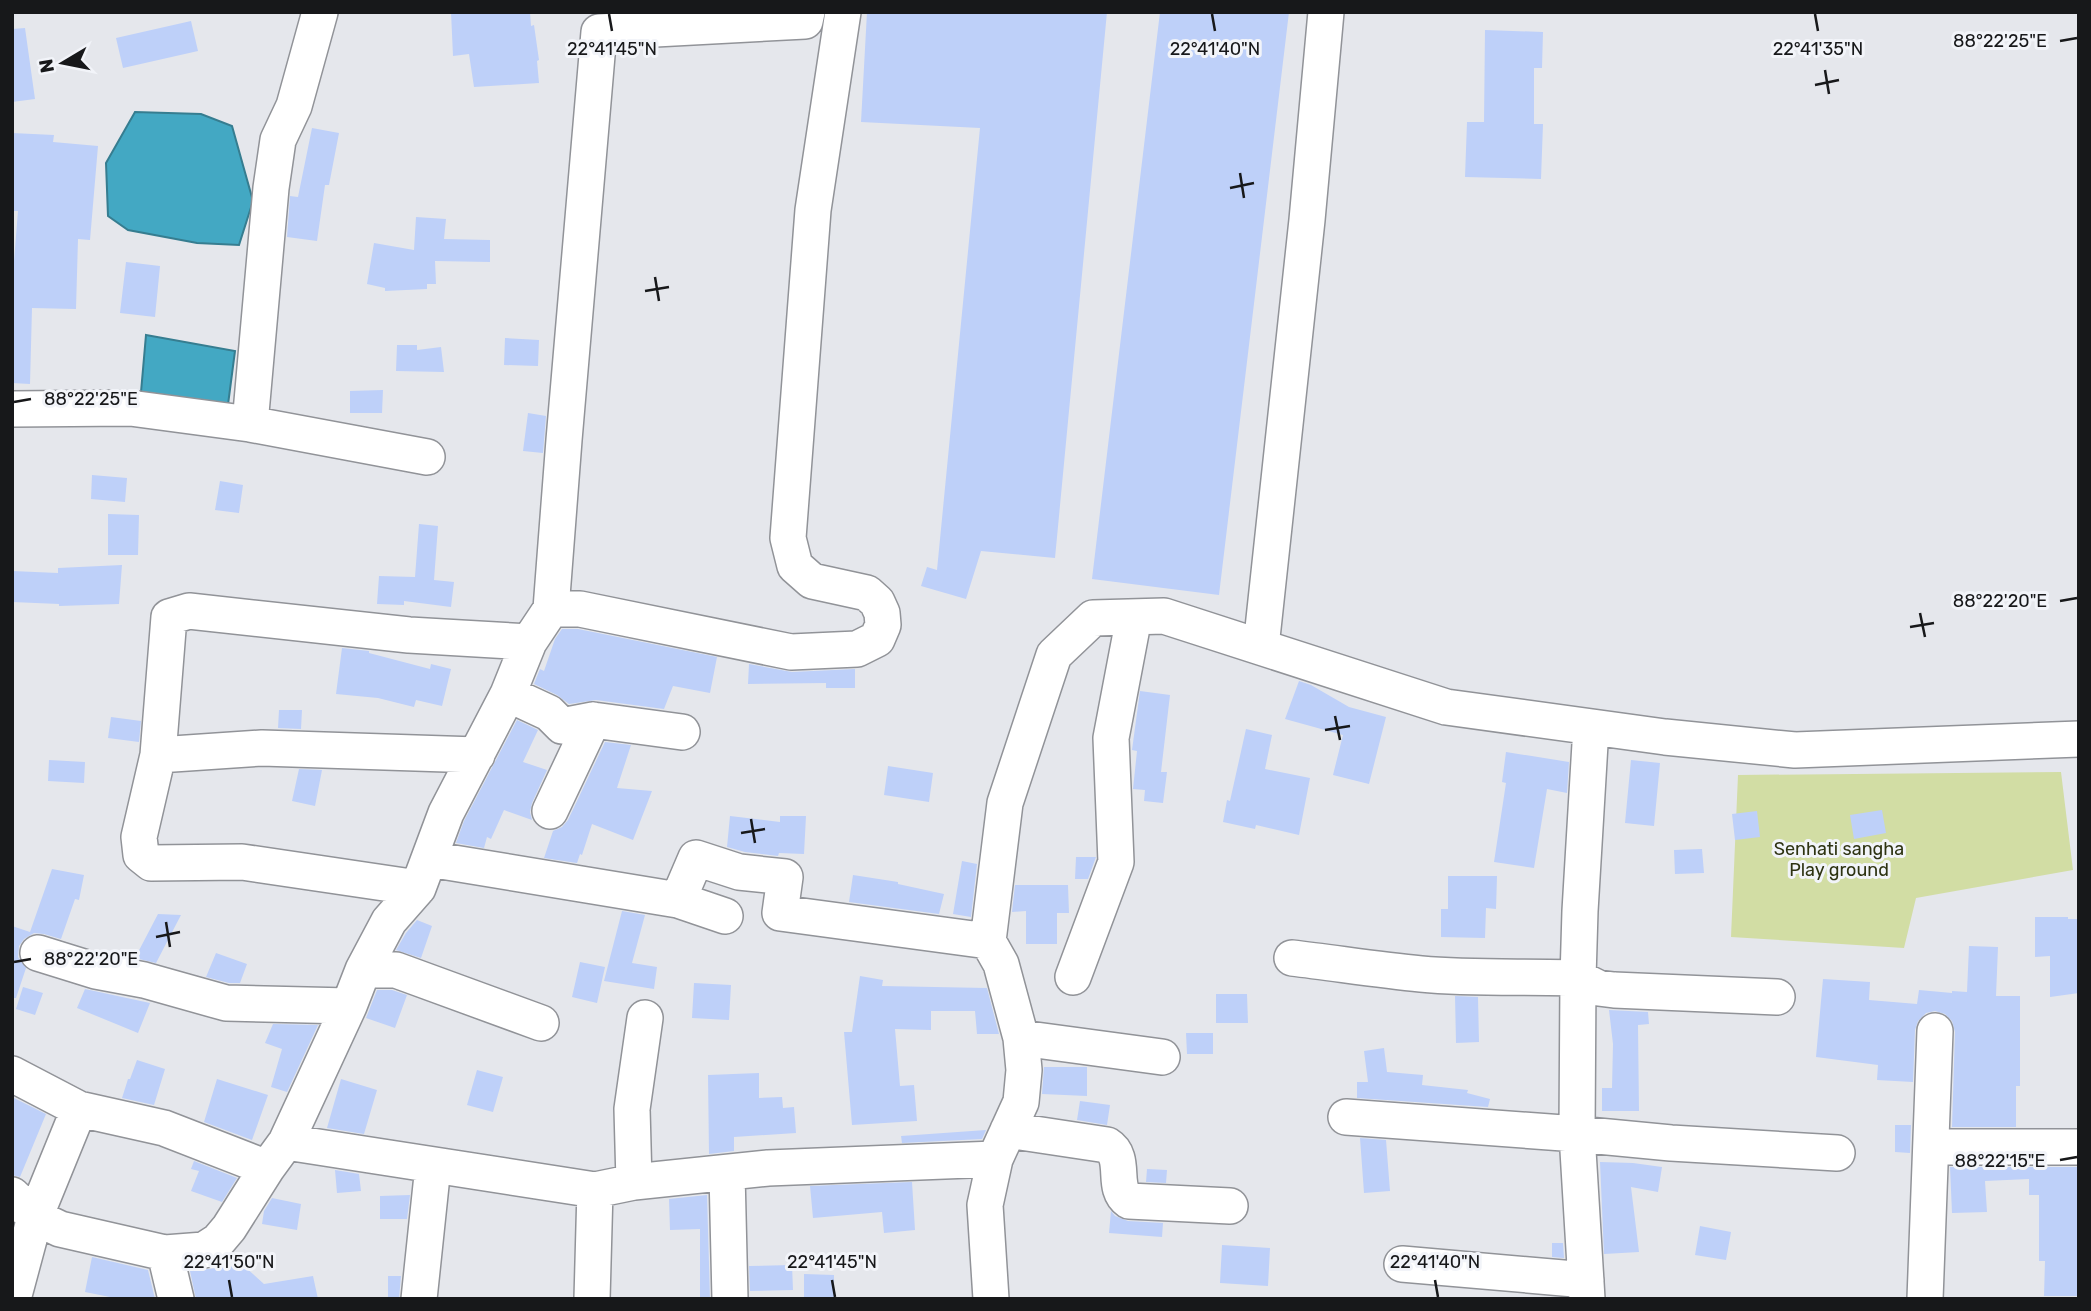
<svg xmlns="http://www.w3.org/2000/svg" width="2091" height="1311" font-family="Rubik,sans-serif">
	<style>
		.green { fill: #d2dda4 }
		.water { fill: #43a8c3; stroke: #367d90; stroke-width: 2 }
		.building { fill: #bed0f9 }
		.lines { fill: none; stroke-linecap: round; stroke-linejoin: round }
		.minor-casing { stroke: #919398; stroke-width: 38 }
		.minor { stroke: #fff; stroke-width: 35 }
		.ticks { fill: none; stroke: #17181a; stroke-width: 2.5 }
		.labels { text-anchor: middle; stroke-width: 6; stroke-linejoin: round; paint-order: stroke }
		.park-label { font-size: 18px; fill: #2e3312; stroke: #f2f4f9 }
		.ticks-label { font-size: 18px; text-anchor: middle; fill: #17181a; stroke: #f2f4f9; stroke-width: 6; stroke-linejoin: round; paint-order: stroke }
	</style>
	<rect width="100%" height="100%" fill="#e5e7ec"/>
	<path class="green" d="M 2061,772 L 2073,870 L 1916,898 L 1904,948 L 1731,937 L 1738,775 Z"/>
	<path class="water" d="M 135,112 L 201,114 L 232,126 L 253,201 L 239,245 L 197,243 L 128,230 L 108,216 L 106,163 Z
		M 146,335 L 235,351 L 226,420 L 139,415 Z"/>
	<path class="building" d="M 451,12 L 530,12 L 531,26 L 534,25 L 539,60 L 537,61 L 539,83 L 474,87 L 469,54 L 453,56 Z
		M 867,12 L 1107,12 L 1055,558 L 981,551 L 966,599 L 921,586 L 927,567 L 937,570 L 980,128 L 861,122 Z
		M 1160,12 L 1289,12 L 1219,595 L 1092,579 Z
		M 191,21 L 198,51 L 123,68 L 116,38 Z
		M 25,28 L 35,99 L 12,102 L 12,29 Z
		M 1485,30 L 1543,32 L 1542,68 L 1534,68 L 1534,124 L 1543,124 L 1541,179 L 1465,177 L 1467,122 L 1484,122 Z
		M 312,128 L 339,133 L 329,185 L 325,185 L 317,241 L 287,237 L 290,196 L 298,197 Z
		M 12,133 L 54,135 L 53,142 L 98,146 L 90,240 L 78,239 L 76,309 L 32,308 L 30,384 L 12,383 L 12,261 L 14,261 L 18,211 L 12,211 Z
		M 416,217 L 446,219 L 444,239 L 490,240 L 490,262 L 435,261 L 436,284 L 427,284 L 427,289 L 385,291 L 385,288 L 367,284 L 374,243 L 414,250 Z
		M 126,262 L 160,266 L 155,317 L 120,313 Z
		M 505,338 L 539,340 L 538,366 L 504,365 Z
		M 397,345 L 417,345 L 417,350 L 441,347 L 444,372 L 396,371 Z
		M 383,390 L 382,413 L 350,413 L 350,391 Z
		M 528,413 L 546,416 L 543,453 L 523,451 Z
		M 92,475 L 127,478 L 125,502 L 91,499 Z
		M 220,481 L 243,485 L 239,513 L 215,510 Z
		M 108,514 L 139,515 L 138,555 L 108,555 Z
		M 419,524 L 438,526 L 434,580 L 454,582 L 451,607 L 404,601 L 404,605 L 377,604 L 379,576 L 415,577 Z
		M 122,565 L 119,604 L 59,606 L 59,604 L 12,602 L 12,571 L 58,573 L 58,568 Z
		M 562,629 L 578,629 L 717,657 L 710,693 L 673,686 L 664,709 L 596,700 L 569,704 L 557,695 L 534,684 L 540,669 L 544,671 L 555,639 Z
		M 342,648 L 369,651 L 369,653 L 430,669 L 431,664 L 451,669 L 442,706 L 416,700 L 414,707 L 378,698 L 336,694 Z
		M 749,664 L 792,672 L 855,669 L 855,688 L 826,688 L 826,683 L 748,684 Z
		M 1299,681 L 1311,685 L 1349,707 L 1386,717 L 1369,784 L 1333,775 L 1343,735 L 1285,719 Z
		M 1140,691 L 1170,695 L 1161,772 L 1167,772 L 1163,803 L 1144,801 L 1145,790 L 1133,789 L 1137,751 L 1132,750 Z
		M 279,710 L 302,710 L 301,729 L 278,728 Z
		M 111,717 L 141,721 L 139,742 L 108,738 Z
		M 517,720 L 538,730 L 523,762 L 547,770 L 532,803 L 530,812 L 532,820 L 504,810 L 491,839 L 487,837 L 484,848 L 456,843 L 464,821 Z
		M 1246,729 L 1272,735 L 1265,769 L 1310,778 L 1299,835 L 1256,825 L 1255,829 L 1223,822 L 1227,800 L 1230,801 Z
		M 605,742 L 631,745 L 617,788 L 652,791 L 633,840 L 592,824 L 582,855 L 580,854 L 577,863 L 544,858 L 553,831 L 562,827 L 568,820 Z
		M 1506,752 L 1569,762 L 1567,793 L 1547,789 L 1534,868 L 1494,862 L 1506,783 L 1502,782 Z
		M 49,760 L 85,762 L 84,783 L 48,781 Z
		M 1631,760 L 1660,763 L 1654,826 L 1625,823 Z
		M 888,766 L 933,773 L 929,802 L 884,795 Z
		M 299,769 L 322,770 L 315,806 L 292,801 Z
		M 1882,810 L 1886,833 L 1854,839 L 1850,815 Z
		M 1757,811 L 1760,837 L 1735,840 L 1732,814 Z
		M 730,816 L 780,822 L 780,816 L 806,816 L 804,854 L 779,853 L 778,856 L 745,852 L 727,847 Z
		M 1702,849 L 1704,873 L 1675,874 L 1674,850 Z
		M 1076,857 L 1096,857 L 1088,879 L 1075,879 Z
		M 962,861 L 977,864 L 971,917 L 953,914 Z
		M 52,869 L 84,875 L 79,900 L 75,899 L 61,939 L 44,934 L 34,933 L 24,939 L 19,946 L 18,957 L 26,968 L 16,998 L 12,998 L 12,926 L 30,932 Z
		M 853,875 L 898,882 L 898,884 L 944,894 L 939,914 L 849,902 Z
		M 1448,876 L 1497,876 L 1496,909 L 1486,908 L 1485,938 L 1441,937 L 1441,909 L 1448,909 Z
		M 1015,885 L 1068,885 L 1069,913 L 1057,913 L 1057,944 L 1026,944 L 1026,911 L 1012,912 Z
		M 622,911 L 645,915 L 632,963 L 657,967 L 654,989 L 604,981 Z
		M 158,914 L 181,915 L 156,963 L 135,958 Z
		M 2035,917 L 2068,917 L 2068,919 L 2079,919 L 2079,993 L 2050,997 L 2050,956 L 2035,957 Z
		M 417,920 L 432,926 L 421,958 L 396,950 L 406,933 Z
		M 1969,946 L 1998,947 L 1996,996 L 2020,996 L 2020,1086 L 2016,1086 L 2016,1127 L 1952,1127 L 1955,1032 L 1952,1021 L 1945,1014 L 1935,1011 L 1926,1013 L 1918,1021 L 1915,1030 L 1913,1082 L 1877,1080 L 1878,1065 L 1816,1057 L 1823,979 L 1870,982 L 1869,1000 L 1917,1004 L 1919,990 L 1952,993 L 1952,991 L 1967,992 Z
		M 216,953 L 247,964 L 240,983 L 229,983 L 206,977 Z
		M 580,962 L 605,967 L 597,1003 L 572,997 Z
		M 860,976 L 883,980 L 882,986 L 987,988 L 999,1034 L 977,1034 L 975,1011 L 931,1011 L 931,1030 L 895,1029 L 900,1086 L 914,1085 L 917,1121 L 852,1125 L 844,1032 L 852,1032 Z
		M 694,983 L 731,985 L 729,1020 L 692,1018 Z
		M 23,987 L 43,993 L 35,1015 L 16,1009 Z
		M 85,989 L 150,1003 L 138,1033 L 77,1008 Z
		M 377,990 L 392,990 L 407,995 L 395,1028 L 366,1018 Z
		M 1216,994 L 1247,994 L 1248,1023 L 1216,1023 Z
		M 1455,996 L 1478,997 L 1479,1042 L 1456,1043 Z
		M 1609,1010 L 1648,1012 L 1649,1024 L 1638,1025 L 1639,1111 L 1602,1111 L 1602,1088 L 1612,1088 L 1613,1044 Z
		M 273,1024 L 318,1025 L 287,1092 L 271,1087 L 282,1049 L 265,1043 Z
		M 1186,1033 L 1213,1033 L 1213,1054 L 1187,1054 Z
		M 1384,1048 L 1387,1072 L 1423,1075 L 1422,1085 L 1468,1090 L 1467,1093 L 1490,1099 L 1488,1107 L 1357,1098 L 1357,1082 L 1368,1082 L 1364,1051 Z
		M 137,1060 L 165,1069 L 154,1105 L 122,1098 L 128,1079 L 130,1079 Z
		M 1044,1067 L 1087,1067 L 1087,1096 L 1042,1094 Z
		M 477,1070 L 503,1077 L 493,1112 L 467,1105 Z
		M 759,1073 L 759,1098 L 782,1097 L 783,1108 L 794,1107 L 796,1133 L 734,1137 L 734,1151 L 709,1154 L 708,1075 Z
		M 217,1079 L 268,1095 L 252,1140 L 204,1122 Z
		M 341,1079 L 377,1090 L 364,1134 L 327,1128 Z
		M 12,1097 L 46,1114 L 20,1177 L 12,1175 Z
		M 1080,1101 L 1110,1105 L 1107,1125 L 1077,1120 Z
		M 1895,1125 L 1911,1125 L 1910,1153 L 1895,1152 Z
		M 986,1130 L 982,1139 L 902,1143 L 901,1136 Z
		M 1360,1138 L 1386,1140 L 1390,1191 L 1364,1193 Z
		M 194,1161 L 237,1178 L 222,1202 L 191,1191 L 199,1171 L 191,1169 Z
		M 1600,1162 L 1633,1163 L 1662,1167 L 1658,1192 L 1631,1187 L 1639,1252 L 1604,1254 Z
		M 1950,1167 L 2079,1167 L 2079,1296 L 2044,1296 L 2045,1261 L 2039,1261 L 2039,1195 L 2029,1195 L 2029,1179 L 1985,1181 L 1987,1212 L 1952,1213 Z
		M 1147,1169 L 1167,1170 L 1166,1183 L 1146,1182 Z
		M 335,1170 L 359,1174 L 361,1191 L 337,1193 Z
		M 912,1182 L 915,1230 L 884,1233 L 882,1212 L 813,1218 L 810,1186 Z
		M 410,1195 L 407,1219 L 380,1219 L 380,1196 Z
		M 707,1195 L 710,1299 L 700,1299 L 700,1229 L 670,1230 L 669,1199 Z
		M 272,1198 L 301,1204 L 297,1230 L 262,1224 L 264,1211 Z
		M 1111,1211 L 1115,1216 L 1128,1221 L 1163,1223 L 1162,1237 L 1109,1233 Z
		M 1700,1226 L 1731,1232 L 1726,1260 L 1695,1255 Z
		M 1552,1243 L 1563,1243 L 1564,1258 L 1552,1257 Z
		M 1222,1245 L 1270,1248 L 1268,1286 L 1220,1283 Z
		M 92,1257 L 148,1270 L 155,1299 L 120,1299 L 85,1292 Z
		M 243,1265 L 264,1284 L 313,1276 L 318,1299 L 196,1299 L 190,1271 Z
		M 792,1265 L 793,1290 L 750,1291 L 749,1266 Z
		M 804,1274 L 834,1275 L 834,1299 L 804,1299 Z
		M 388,1276 L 401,1276 L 399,1299 L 388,1299 Z"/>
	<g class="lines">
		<defs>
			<path id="minor" d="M 12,409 L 130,408 L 250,424 L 271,188 L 278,140 L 294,106 L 320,12
				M 250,424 L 427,457
				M 551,609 L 564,440 L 599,32 L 805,21 L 807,12
				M 1261,647 L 1307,220 L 1326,12
				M 508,694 L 549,713 L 562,726 L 593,720 L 550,811
				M 593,720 L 682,732
				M 1591,727 L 1580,911 L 1578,978 L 1598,988 L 1614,990 L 1777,997
				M 158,755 L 169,617 L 189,611 L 409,635 L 529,642
				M 429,859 L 678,900 L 696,858 L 739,872 L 785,877 L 780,913 L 988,941
				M 418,888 L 242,862 L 151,863 L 141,855 L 139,837 L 158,755 L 262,748 L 477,755
				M 678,900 L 725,916
				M 38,953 L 96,971 L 144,980 L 226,1003 L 349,1006
				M 1292,958 C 1335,963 1378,970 1421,974 C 1473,979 1526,976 1578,978 L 1577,1134 L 1671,1143 L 1837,1153
				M 363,970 L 396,970 L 541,1023
				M 1073,977 L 1116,862 L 1111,738 L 1134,617
				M 1021,1038 L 1162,1057
				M 12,1074 L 79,1109 L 164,1128 L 267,1168
				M 1346,1117 L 1577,1134 L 1587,1299
				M 1008,1130 L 1107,1145 C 1128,1158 1110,1188 1129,1201 L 1230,1206
				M 286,1142 L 595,1190 L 634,1182 L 768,1168 L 995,1159
				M 1931,1147 L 2079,1147
				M 727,1173 L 730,1299
				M 634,1182 L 632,1109 L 645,1018
				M 12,1195 L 35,1217 L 60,1229 L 165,1253 L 204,1250 L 218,1241 L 229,1228 L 267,1168 L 286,1142 L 349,1006 L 363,970 L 389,921 L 418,888 L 446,813 L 508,694 L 529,642 L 551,609 L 580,609 L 791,652 L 857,649 L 877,639 L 883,625 L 882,613 L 877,602 L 867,593 L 812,581 L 795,566 L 788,538 L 813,210 L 843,12
				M 165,1253 L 176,1299
				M 1402,1264 L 1586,1280
				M 13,1299 L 35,1217 L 79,1109
				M 419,1299 L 433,1166
				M 592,1299 L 595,1190
				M 991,1299 L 985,1205 L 995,1159 L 1021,1102 L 1024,1070 L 1021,1038 L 1001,964 L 988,941 L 1005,803 L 1054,655 L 1093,618 L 1164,616 L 1446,707 L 1665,737 L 1795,750 L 2079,739
				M 1925,1299 L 1935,1031"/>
		</defs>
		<use href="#minor" class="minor-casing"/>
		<use href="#minor" class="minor"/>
	</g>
	<path class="ticks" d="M 609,14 L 612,31M 1212,14 L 1215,31M 1815,14 L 1818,31M 2060,41 L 2077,38M 1825,70 L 1829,94M 1815,85 L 1839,80M 1240,173 L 1244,198M 1230,188 L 1254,183M 655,277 L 659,301M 645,291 L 669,287M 14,402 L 31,399M 2060,601 L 2077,598M 1920,613 L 1925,637M 1910,627 L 1934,623M 1335,716 L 1340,740M 1325,730 L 1350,726M 751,819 L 755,843M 741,833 L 765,829M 166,922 L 170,947M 156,937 L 180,932M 14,962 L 31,959M 2060,1160 L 2077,1157M 229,1280 L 232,1297M 832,1280 L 835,1297M 1435,1280 L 1438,1297"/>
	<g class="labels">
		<g class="park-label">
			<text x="1839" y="855">Senhati sangha<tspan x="1839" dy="21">Play ground</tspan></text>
		</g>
	</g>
	<g class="ticks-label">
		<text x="2000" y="47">88°22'25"E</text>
		<text x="612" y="55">22°41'45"N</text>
		<text x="1215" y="55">22°41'40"N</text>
		<text x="1818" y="55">22°41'35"N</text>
		<text x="91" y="405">88°22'25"E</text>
		<text x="2000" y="607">88°22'20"E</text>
		<text x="91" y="965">88°22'20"E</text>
		<text x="2000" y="1167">88°22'15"E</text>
		<text x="229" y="1268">22°41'50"N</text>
		<text x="832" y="1268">22°41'45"N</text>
		<text x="1435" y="1268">22°41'40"N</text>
	</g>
	<rect width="2091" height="1311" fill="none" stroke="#17181a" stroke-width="28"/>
	<g transform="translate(63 63) rotate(260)" stroke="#f2f4f9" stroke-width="5" paint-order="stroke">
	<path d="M0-5L12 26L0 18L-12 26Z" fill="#17181a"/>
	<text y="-10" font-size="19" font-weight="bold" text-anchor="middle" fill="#17181a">N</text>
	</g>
</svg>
